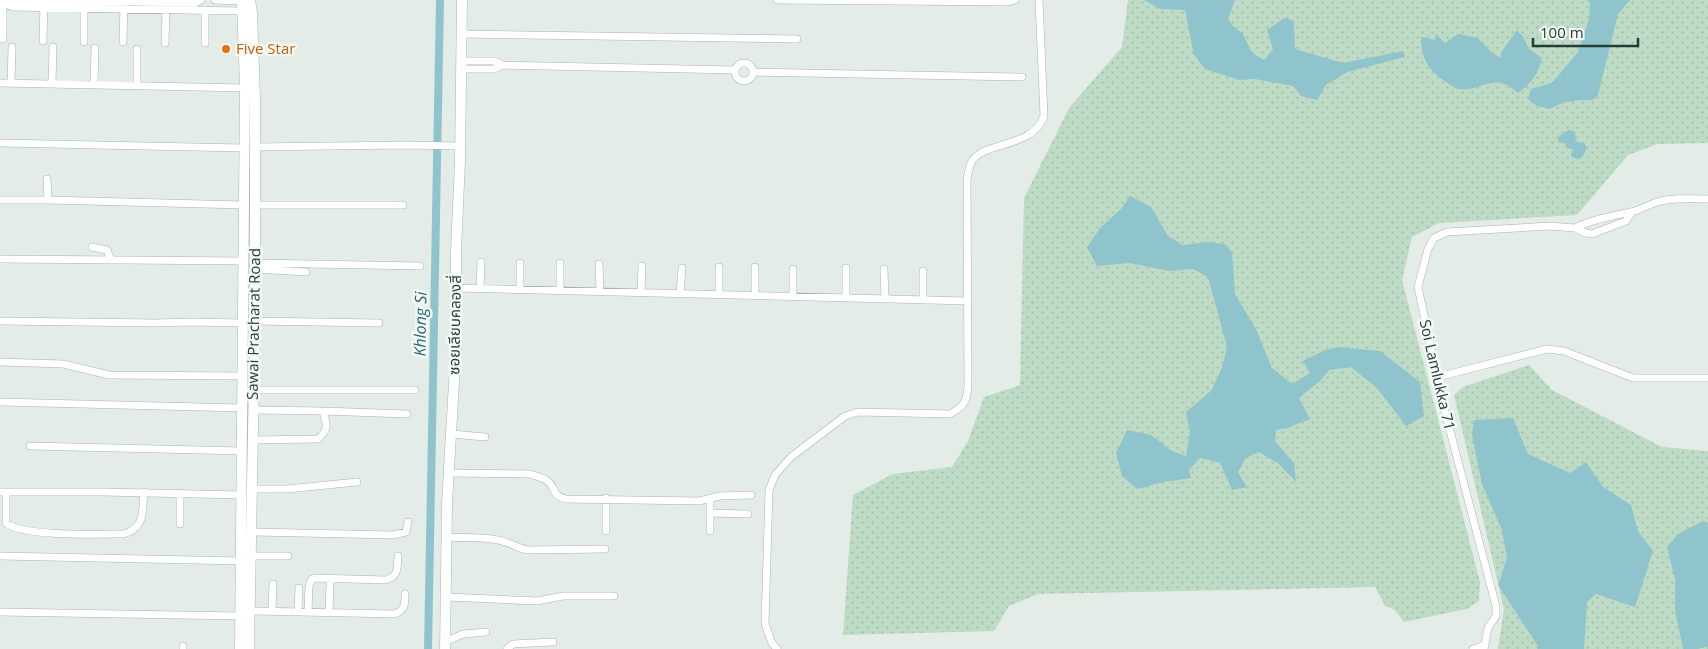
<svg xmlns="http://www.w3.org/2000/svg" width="1708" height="649" font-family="'Open Sans','Noto Sans Thai',sans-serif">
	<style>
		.grass { fill: url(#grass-dots) }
		.water { fill: #90c4cd }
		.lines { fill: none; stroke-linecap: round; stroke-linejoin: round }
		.canal { stroke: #90c4cd; stroke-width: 8 }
		.street-casing { stroke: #a7b4af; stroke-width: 8 }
		.secondary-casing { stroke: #a3b7b0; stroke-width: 11 }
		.street { stroke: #fff; stroke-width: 7 }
		.secondary { stroke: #fff; stroke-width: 10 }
		.food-dot { fill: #e8710a; stroke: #f4f9f6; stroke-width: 2 }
		.labels { text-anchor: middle; stroke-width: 5; stroke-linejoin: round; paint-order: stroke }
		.food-label { font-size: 15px; fill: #c56008; stroke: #f4f9f6; text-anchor: start }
		.street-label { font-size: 15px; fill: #253c36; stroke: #f4f9f6 }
		.water-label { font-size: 16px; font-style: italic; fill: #236774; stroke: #f4f9f6 }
	</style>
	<defs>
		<pattern id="grass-dots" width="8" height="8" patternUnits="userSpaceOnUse" patternTransform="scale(1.25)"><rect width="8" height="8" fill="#bedbc6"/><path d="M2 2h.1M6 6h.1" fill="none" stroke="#a3bdab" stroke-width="1.8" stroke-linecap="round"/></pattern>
	</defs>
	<rect width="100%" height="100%" fill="#e4ece8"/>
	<path class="grass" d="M 1128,0 L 1708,0 L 1708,143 L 1658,144 L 1628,155 L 1577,215 L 1439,223 L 1412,237 L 1402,280 L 1480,582 L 1479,601 L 1467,609 L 1404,622 L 1394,609 L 1385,606 L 1375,587 L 1038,594 L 1009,606 L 994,631 L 843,635 L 853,495 L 893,474 L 952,467 L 968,441 L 984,397 L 1020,385 L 1024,198 L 1069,108 L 1122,47 Z
		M 1529,365 L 1552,390 L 1662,447 L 1708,451 L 1708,649 L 1498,649 L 1504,609 L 1454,395 L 1463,387 Z"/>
	<path class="water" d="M 1144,0 L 1235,0 L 1228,19 L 1233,26 L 1243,34 L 1252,53 L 1264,60 L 1273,49 L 1267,30 L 1284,18 L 1294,21 L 1295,49 L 1343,63 L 1403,51 L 1405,57 L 1347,72 L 1326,85 L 1317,100 L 1301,96 L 1293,86 L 1255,79 L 1239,80 L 1205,69 L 1194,55 L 1185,10 L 1160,9 Z
		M 1587,0 L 1630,0 L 1618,14 L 1598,95 L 1593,100 C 1577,100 1564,100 1550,109 L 1537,106 L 1528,99 L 1531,89 L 1552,83 L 1578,52 L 1589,19 L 1590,3 Z
		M 1517,30 L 1523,37 L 1529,49 L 1542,58 C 1539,73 1531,84 1518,93 C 1513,89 1507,84 1501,83 C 1486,80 1474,92 1459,89 C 1456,89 1452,86 1449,84 C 1430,72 1421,60 1421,37 L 1435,40 L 1436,34 L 1445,43 L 1458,34 L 1478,38 L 1491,52 L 1500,58 L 1502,51 Z
		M 1569,130 L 1575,132 L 1576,141 L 1580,143 L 1583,142 L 1587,147 L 1583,156 L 1579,159 L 1572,157 L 1571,155 L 1573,150 L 1566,147 L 1565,143 L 1558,142 L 1559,136 Z
		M 1130,196 L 1151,207 L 1168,236 L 1183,245 L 1208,242 L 1225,244 L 1232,252 L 1235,294 L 1256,329 L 1272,368 L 1292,384 L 1310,373 L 1303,361 L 1325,350 L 1338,347 L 1380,351 L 1420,382 L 1424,416 L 1406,426 L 1377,388 L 1351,367 L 1329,370 L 1320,381 L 1299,398 L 1310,419 L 1287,428 L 1276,430 L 1275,441 L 1294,463 L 1296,482 L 1279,464 L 1259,452 L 1246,458 L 1238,472 L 1247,487 L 1232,490 L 1220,463 L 1200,458 L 1189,470 L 1191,478 L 1164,482 L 1137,489 L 1122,476 L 1116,453 L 1127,430 L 1151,435 L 1172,451 L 1186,456 L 1190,432 L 1186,412 L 1211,391 L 1222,368 L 1227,347 L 1208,277 L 1193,269 L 1170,271 L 1129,263 L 1097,266 L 1087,247 L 1101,227 L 1121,209 Z
		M 1513,418 L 1528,454 L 1570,473 L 1586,462 L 1603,487 L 1631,505 L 1638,531 L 1653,551 L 1635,607 L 1596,594 L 1587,602 L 1584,649 L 1538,649 L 1538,646 L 1498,585 L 1507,558 L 1502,530 L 1482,484 L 1472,435 L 1474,420 Z
		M 1703,521 L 1708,523 L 1708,646 L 1698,649 L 1683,649 L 1675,610 L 1675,579 L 1667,547 L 1678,534 Z"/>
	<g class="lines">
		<path class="canal" d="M 428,649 L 440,0"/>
		<defs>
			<path id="street" d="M 215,0 L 242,1
				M 777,0 L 1009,2 L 1015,0
				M 3,2 L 12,0 L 196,3 L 201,0
				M 3,2 L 3,39
				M 4,2 L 12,7 L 242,11
				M 205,10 L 205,43
				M 461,34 L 797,39
				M 43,41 L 44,3
				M 84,42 L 84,4
				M 123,42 L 124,5
				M 165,43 L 166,10
				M735 72a9 9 0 1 1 18 0a9 9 0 1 1-18 0Z
				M 502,65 L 735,70
				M 461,69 L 494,69 L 502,65 L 494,61 L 461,61
				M 754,72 L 1022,77
				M 0,83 L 245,88
				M 11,83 L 12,47
				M 52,84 L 53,47
				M 94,84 L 95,48
				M 137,85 L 137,49
				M 0,143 L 243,148
				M 255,147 L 405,145 L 460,146
				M 47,179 L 48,200
				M 0,200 L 48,200 L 243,205
				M 255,205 L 403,205
				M 1575,228 C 1592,219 1613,216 1631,212 C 1640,210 1648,205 1657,202 C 1673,197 1692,199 1708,199
				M 92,247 L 107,250 L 111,260
				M 0,259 L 244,261
				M 255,263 L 420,266
				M 560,263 L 560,291
				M 599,264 L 600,292
				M 719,267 L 719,295
				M 755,267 L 755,295
				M 255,269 L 306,272
				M 884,269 L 885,299
				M 923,271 L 923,300
				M 457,288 L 968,301
				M 480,289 L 481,262
				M 520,290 L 520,263
				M 641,293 L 642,266
				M 680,294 L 682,268
				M 793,296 L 793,269
				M 846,298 L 846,268
				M 0,321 L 156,323 L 192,322 L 243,323
				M 255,321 L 379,323
				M 0,362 L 63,364 L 109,375 L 243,376
				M 1438,377 L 1547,349 L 1564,351 L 1633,378 L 1708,378
				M 253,390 L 415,390
				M 0,402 L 242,408
				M 253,410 L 323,411 C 327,425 329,429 318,439 L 253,440
				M 323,411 L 407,414
				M 451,434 L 485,437
				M 30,446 L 242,451
				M 449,473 L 530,474 C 535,476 541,477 546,480 C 556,486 551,496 566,499 L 699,501 L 720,496 L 751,495
				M 251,489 L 287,489 L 357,482
				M 0,492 L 102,492 L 242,495
				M 6,492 L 6,523 C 23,537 100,534 124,534 C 146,527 142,511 144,492
				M 606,498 L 606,531
				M 710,499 L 710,531
				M 710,513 L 748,514
				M 180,524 L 180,493
				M 251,532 L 393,535 L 406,532 L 408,522
				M 447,537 C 463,538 481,537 498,540 C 509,542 517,548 528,550 L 605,549
				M 0,556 L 241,561
				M 250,556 L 288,556
				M 446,597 L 537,601 L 563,596 L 614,596
				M 249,611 L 394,614 C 405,611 405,604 405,594
				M 272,611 L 273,584
				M 0,612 L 240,616
				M 298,612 L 299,588
				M 308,612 L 309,586 L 312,579 L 315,578 L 386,580 C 399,576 397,568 398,556
				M 329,612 L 330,584
				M 445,642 L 463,634 L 486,632
				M 183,649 L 183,646
				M 507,649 L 513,644 L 553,642
				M 777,649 L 772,643 L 765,624 L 769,490 L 775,475 L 791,457 L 845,416 L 858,412 L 950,414 C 965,406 967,401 968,385 L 967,179 C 968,174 969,168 971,163 C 982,140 1032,150 1044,116 L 1039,0
				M 1473,649 L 1485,645
				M 1484,649 L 1488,628 L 1496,616 L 1496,606 L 1443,404 L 1418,287 L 1428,249 L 1434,238 L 1447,232 L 1550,226 L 1575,228 L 1585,233 L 1592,234 L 1626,221 L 1632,212"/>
			<path id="secondary" d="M 240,649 L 245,88 L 242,0
				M 249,649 L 255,321 L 255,98 L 252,13 L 250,0
				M 445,649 L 447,503 L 456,348 L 456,251 L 460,161 L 462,0"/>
		</defs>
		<use href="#street" class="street-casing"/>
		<use href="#secondary" class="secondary-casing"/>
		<use href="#street" class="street"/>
		<use href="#secondary" class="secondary"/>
	</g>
	<circle class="food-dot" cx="226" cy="49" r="5"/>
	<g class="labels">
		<g class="food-label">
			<text x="236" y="54">Five Star</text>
		</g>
		<g class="street-label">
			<text transform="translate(254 324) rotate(-89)" y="5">Sawai Pracharat Road</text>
			<text transform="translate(455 325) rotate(-89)" y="5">ซอยเลียบคลองสี่</text>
			<text transform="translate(1437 375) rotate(77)" y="5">Soi Lamlukka 71</text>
		</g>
		<g class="water-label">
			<text transform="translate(420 324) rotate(-89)" y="6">Khlong Si</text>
		</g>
	</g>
	<path d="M1533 38v8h105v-8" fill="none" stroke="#253c36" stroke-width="2.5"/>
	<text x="1540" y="38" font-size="15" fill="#253c36" stroke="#f4f9f6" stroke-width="4" paint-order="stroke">100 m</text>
</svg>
